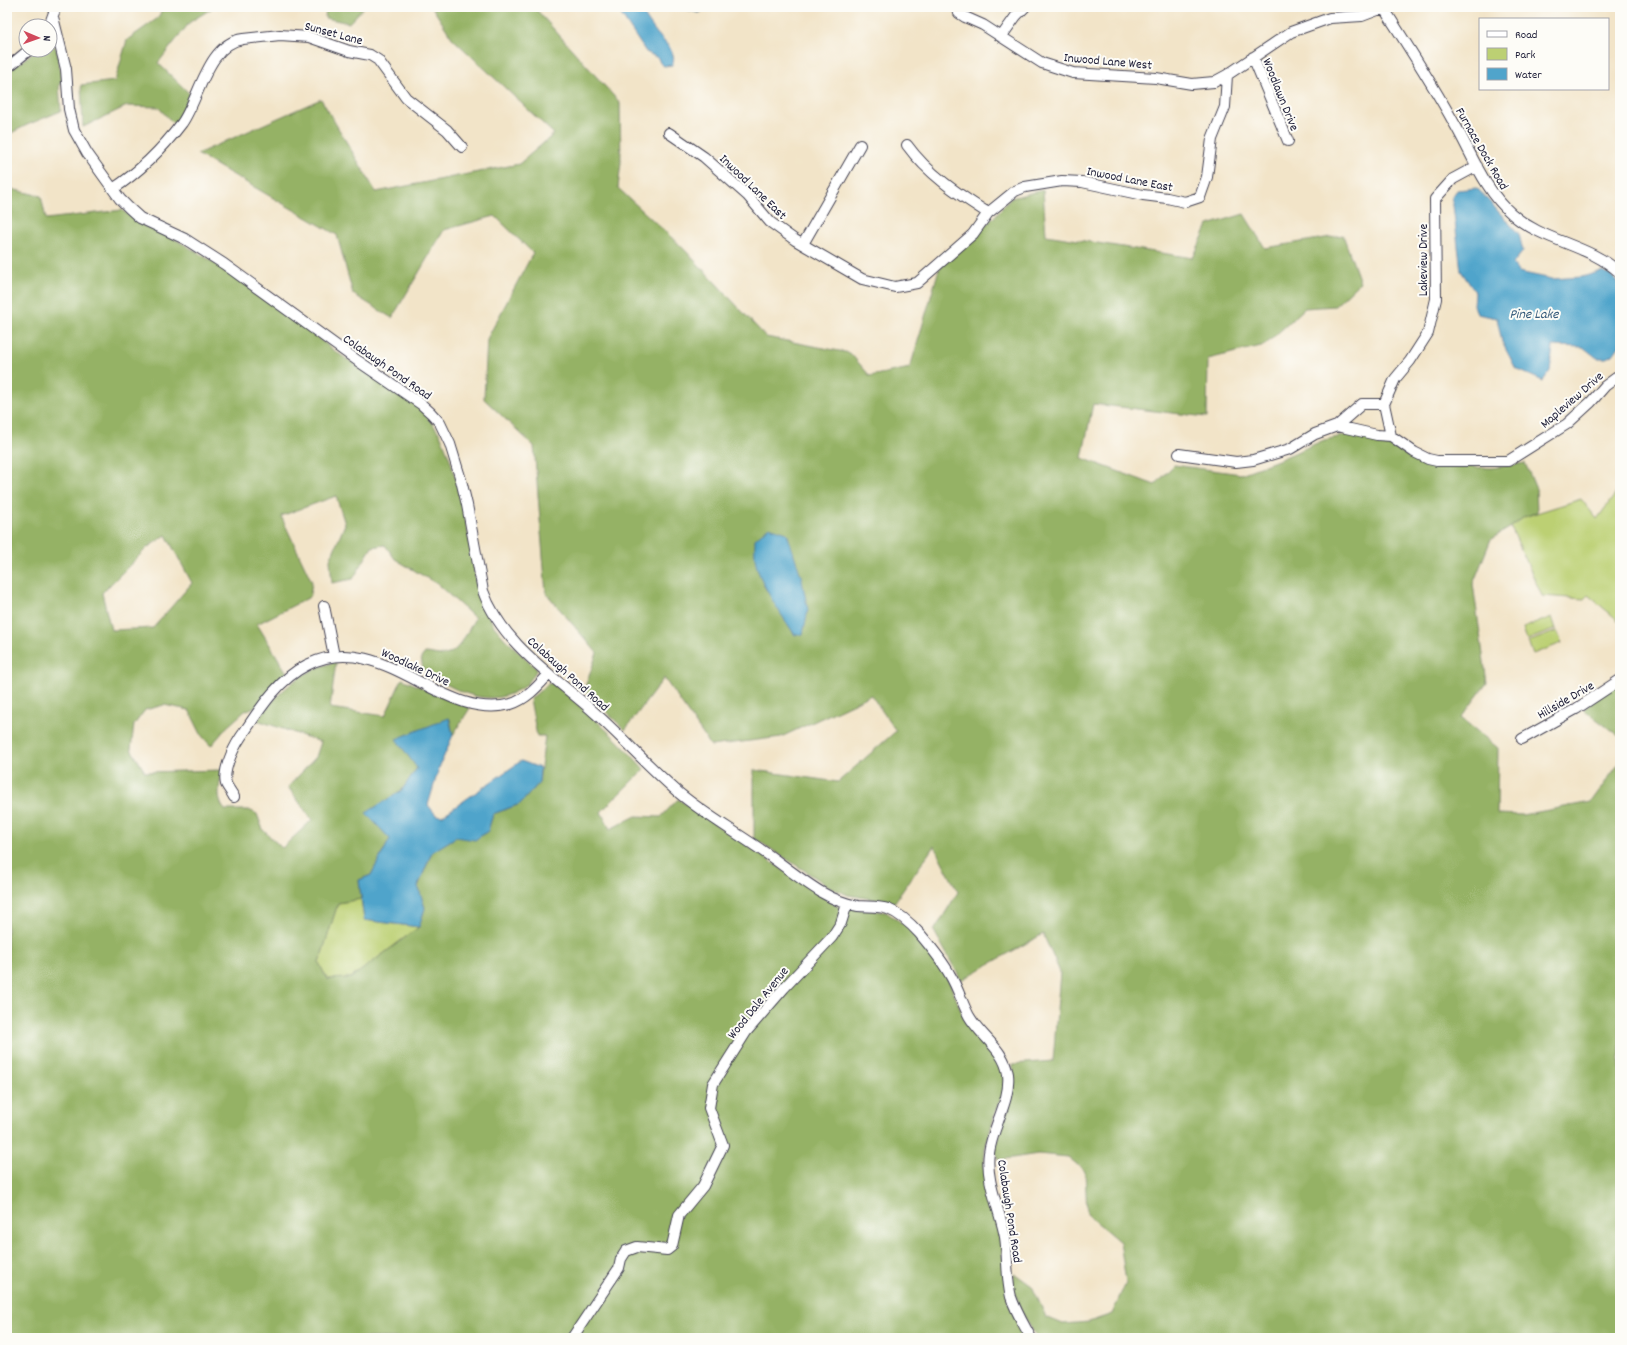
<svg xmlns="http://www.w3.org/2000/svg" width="1627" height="1345" font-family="Dekko,sans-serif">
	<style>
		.green { fill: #bcd073; stroke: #6f7957 }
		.forest { fill: #95b265; stroke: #5c6a50; fill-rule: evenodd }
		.water { fill: #50a4cb; stroke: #396383 }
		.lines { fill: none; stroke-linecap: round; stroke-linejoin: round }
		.minor-casing { stroke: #413f50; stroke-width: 12 }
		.minor { stroke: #fff; stroke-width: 10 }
		.labels { text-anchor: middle; stroke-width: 4; stroke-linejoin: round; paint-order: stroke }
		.street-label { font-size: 13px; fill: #22223b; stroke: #fdfcf7 }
		.water-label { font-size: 14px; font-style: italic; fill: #375c7c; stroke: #fdfcf7 }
	</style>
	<rect width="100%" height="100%" fill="#fdfcf7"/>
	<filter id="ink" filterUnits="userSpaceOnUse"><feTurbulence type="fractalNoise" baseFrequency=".025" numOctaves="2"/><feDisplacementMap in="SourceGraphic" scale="8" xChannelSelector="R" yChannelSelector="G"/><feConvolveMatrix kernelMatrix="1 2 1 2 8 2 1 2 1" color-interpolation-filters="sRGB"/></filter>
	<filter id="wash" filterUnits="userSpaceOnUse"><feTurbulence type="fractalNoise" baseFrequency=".012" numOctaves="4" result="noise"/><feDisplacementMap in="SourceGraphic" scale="16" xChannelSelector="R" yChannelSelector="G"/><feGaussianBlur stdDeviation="0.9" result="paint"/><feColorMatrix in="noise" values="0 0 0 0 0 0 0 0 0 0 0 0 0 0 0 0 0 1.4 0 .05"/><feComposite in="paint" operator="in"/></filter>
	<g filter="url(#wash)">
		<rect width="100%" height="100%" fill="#f2e4c8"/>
		<path class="green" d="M 1620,488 L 1620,622 L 1588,595 L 1584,599 L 1542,596 L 1511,527 L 1524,517 L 1581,499 L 1597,519 Z
			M 1552,617 L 1556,629 L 1527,640 L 1523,628 Z
			M 1557,631 L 1562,643 L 1533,654 L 1528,642 Z
			M 361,899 L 364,920 L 419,927 L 351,978 L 327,979 L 319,963 L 338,903 Z"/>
		<path class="forest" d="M 163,7 L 212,7 L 211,9 L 190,22 L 158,63 L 190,94 L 175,125 L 158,107 L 127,106 L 83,127 L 81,85 L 115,81 L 127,40 L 158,18 Z
			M 326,7 L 364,7 L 349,23 L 325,18 Z
			M 432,7 L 534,7 L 620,103 L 621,162 L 618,188 L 684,249 L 766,337 L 850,353 L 870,376 L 910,368 L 939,269 L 994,217 L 1011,198 L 1043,190 L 1046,235 L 1193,258 L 1208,225 L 1244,214 L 1265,248 L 1343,235 L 1360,282 L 1335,306 L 1305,308 L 1265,345 L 1208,359 L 1207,417 L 1093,404 L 1082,458 L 1155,485 L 1174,465 L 1241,474 L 1278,460 L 1324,440 L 1352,434 L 1389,446 L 1428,465 L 1492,468 L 1525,463 L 1536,489 L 1537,512 L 1524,517 L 1511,527 L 1491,539 L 1473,584 L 1487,683 L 1461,718 L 1498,748 L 1497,814 L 1522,815 L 1591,802 L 1620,762 L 1620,1338 L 1037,1338 L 1022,1313 L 1013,1286 L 1014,1273 L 1032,1286 L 1046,1317 L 1063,1324 L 1089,1322 L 1112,1314 L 1126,1282 L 1120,1242 L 1087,1214 L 1085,1171 L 1068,1157 L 1038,1154 L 999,1160 L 995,1150 L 1013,1092 L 1013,1064 L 1053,1061 L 1060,972 L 1043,934 L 961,980 L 934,931 L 958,892 L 934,846 L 894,903 L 848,895 L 830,887 L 754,838 L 754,770 L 838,782 L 896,731 L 871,695 L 781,737 L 711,746 L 664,678 L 625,730 L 584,690 L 597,653 L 546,593 L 534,446 L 484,399 L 487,339 L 533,253 L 495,216 L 444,230 L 392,318 L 353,294 L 337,235 L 197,154 L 321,99 L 376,192 L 519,164 L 554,134 L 452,38 ZM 755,539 L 795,635 L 764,586 Z
			M 50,42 L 53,43 L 57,51 L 62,80 L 59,85 L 61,111 L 27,125 L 7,135 L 7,73 L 36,50 L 50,50 Z
			M 7,188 L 41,196 L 46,219 L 122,210 L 144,226 L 168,235 L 215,263 L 225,271 L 278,306 L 336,352 L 418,406 L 426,415 L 440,434 L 450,459 L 458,487 L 467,527 L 477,587 L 485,610 L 494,626 L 504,638 L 537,669 C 534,674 531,680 527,684 C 524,687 520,689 516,691 C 486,709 448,688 423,669 L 421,658 L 425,653 C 431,653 439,656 445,655 C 460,652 468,630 475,618 L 437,584 L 395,559 L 385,545 L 372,547 L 353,579 L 332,583 L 330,560 L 345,524 L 336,496 L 281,516 L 312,582 L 310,597 L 257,624 L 287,673 L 259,705 L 245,711 L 227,727 L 211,746 L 202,736 L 189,710 L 164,705 L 145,710 L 134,725 L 131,749 L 145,772 L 222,770 C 220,785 215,798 225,810 L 249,810 L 257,814 L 263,830 L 282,848 L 312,820 L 288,787 L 316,757 L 321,742 L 257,720 C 279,692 299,671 336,662 L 330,708 L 385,716 L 402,679 L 470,708 L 453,735 L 450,719 L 402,790 L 367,813 L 390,839 L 371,875 L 359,880 L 361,899 L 338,903 L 319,963 L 327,979 L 351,978 L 419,927 L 425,908 L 418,887 L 432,852 L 456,837 L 488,831 L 493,814 L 520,804 L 539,783 L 545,736 L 537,736 L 530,699 L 548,684 L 553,683 C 585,710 616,737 644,769 L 601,812 L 610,829 L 636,816 L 661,817 L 678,799 L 838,907 L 886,912 L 906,926 L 938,964 L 949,981 L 966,1023 L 983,1037 L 999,1059 L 1005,1080 L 1003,1093 L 996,1110 L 985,1149 L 984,1166 L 1001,1241 L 1004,1265 L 1028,1338 L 7,1338 L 7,555 L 9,551 L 10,512 L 7,507 ZM 166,535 L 192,583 L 153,628 L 111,630 L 102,593 L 148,547 Z
			M 1620,682 L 1620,737 L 1583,709 Z"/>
		<path class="water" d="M 616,7 L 641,7 C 643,15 651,25 656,32 C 662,40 679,53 672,65 L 664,66 L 660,63 L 658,58 L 646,52 Z
			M 684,7 L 709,7 L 699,13 L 688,10 Z
			M 1477,188 L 1519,234 L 1523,251 L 1513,264 L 1519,272 L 1552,279 L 1582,277 L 1602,271 L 1611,275 L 1620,286 L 1620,345 L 1613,355 L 1606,358 L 1597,358 L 1583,347 L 1553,346 L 1550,371 L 1543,381 L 1516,369 L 1502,342 L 1497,318 L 1477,314 L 1474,305 L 1475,292 L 1461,271 L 1452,197 L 1457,190 Z
			M 769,527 L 787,533 L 801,576 L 808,610 L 803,634 L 795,635 C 782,616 761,585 756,564 C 754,556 755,546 755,539 Z
			M 449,718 L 453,735 L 439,768 L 428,805 L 436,815 L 442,816 L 521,761 L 540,768 L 539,783 L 520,804 L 493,814 L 488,831 L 475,840 L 456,837 L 432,852 L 418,886 L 425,908 L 419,927 L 364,920 L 359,880 L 371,875 L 390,839 L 366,813 L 402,790 L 417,768 L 396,739 Z"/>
	</g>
	<g filter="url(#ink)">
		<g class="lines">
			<defs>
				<path id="minor" d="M 955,7 L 959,13 L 965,17 L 983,25 L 1042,63 L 1073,73 L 1156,78 L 1192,84 L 1214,82 L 1227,75
					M 1383,7 C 1407,45 1432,83 1454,123 C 1472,154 1484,190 1512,214 C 1543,242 1589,244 1620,273
					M 53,17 L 66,69 L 69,109 L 74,130 L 87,153 L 120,199 L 129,208 L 140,218 L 185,239 L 224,264 L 358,361 L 421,404 L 431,413 L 440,423 L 450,444 L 461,480 L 467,505 L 483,591 C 502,644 555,677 595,713 C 624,739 650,768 679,793 C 703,813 729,828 754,845 C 777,860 798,878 821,892 C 833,899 845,904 858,906 C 868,907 879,906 888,909 C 901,914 911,924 920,934 C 931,947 942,960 950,975 C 958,988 962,1003 969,1016 C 981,1037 1004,1049 1008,1074 C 1011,1101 992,1127 989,1153 C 985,1180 1000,1210 1005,1237 C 1008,1257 1006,1278 1011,1297 C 1016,1312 1024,1325 1031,1338
					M 49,26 L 56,7
					M 1001,37 L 1016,16 L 1025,7
					M 1253,57 L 1288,141
					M 7,68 L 29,50
					M 669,133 L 704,157 L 748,196 L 770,222 L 795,240 L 862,279 L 895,287 L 917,283 L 973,234 L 988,213 L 1015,191 L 1025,187 L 1062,181 L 1082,182 L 1143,195 L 1167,198 L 1185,202 L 1200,197 L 1207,177 L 1212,139 L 1225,107 L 1227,75 L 1291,32 L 1330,18 L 1362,16 L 1383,8
					M 907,145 C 928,174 958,194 988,213
					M 113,189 C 139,172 163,148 182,123 C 199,99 208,43 243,39 L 280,35 L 309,37 L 349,51 L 370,55 L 378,60 L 406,98 L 447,130 L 462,147
					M 803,244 L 860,145
					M 1384,404 L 1391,436
					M 1337,426 L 1377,435 L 1391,436 L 1414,452 L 1428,459 L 1437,461 L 1508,461 L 1567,424 L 1591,402 L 1605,386 L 1620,375
					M 1179,454 L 1236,462 L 1253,460 L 1290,449 L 1315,434 L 1337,426 L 1362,404 L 1384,404 L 1395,379 L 1410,361 L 1428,333 L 1436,299 L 1435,199 L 1453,179 L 1477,166
					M 324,606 L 334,656
					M 1522,739 L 1576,709 L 1620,680
					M 234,797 C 232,793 228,788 226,784 C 222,768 236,743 245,731 C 261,707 280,678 307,665 C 382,627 441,723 511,704 C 527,699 538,686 549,674
					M 572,1338 L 619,1268 L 621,1259 L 626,1251 L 637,1247 L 667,1250 L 672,1246 L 679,1215 L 703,1186 L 723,1145 L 709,1108 L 713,1084 L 746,1032 L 784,988 L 832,937 L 841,923 L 847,904"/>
			</defs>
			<use href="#minor" class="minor-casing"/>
			<use href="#minor" class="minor"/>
		</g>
	</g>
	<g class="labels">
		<g class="street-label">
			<text transform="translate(334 32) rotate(15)" y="5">Sunset Lane</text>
			<text transform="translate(1108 60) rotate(5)" y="5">Inwood Lane West</text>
			<text transform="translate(1282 94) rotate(68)" y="5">Woodlawn Drive</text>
			<text transform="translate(1483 148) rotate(60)" y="5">Furnace Dock Road</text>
			<text transform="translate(1130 178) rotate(11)" y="5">Inwood Lane East</text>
			<text transform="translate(754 186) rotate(44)" y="5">Inwood Lane East</text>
			<text transform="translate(1422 260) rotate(-90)" y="5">Lakeview Drive</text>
			<text transform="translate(388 366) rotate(35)" y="5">Colabaugh Pond Road</text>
			<text transform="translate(1571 399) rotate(-41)" y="5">Mapleview Drive</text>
			<text transform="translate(416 666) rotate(25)" y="5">Woodlake Drive</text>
			<text transform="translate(569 673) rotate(42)" y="5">Colabaugh Pond Road</text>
			<text transform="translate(1565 699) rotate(-30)" y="5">Hillside Drive</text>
			<text transform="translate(757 1002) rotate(-51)" y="5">Wood Dale Avenue</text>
			<text transform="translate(1011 1211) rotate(81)" y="5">Colabaugh Pond Road</text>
		</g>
		<g class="water-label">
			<text x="1534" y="318">Pine Lake</text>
		</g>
	</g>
	<rect width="1627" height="1345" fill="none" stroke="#fdfcf7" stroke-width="24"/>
	<rect x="1479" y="18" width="130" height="72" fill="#fdfcf7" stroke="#a5a5ac"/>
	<rect x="1487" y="31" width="20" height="6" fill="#ffffff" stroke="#a5a5ac"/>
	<text x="1515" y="38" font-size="12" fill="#22223b">Road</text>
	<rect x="1487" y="48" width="20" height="12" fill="#bcd073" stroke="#a5a5ac"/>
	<text x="1515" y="58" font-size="12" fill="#22223b">Park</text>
	<rect x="1487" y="68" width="20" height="12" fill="#50a4cb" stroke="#a5a5ac"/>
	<text x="1515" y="78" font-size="12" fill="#22223b">Water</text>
	<g transform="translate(38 38) rotate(92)"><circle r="19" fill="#fdfcf7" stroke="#a5a5ac"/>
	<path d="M0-3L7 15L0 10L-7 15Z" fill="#d1495b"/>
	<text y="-6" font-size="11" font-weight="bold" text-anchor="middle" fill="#22223b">N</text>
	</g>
</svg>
